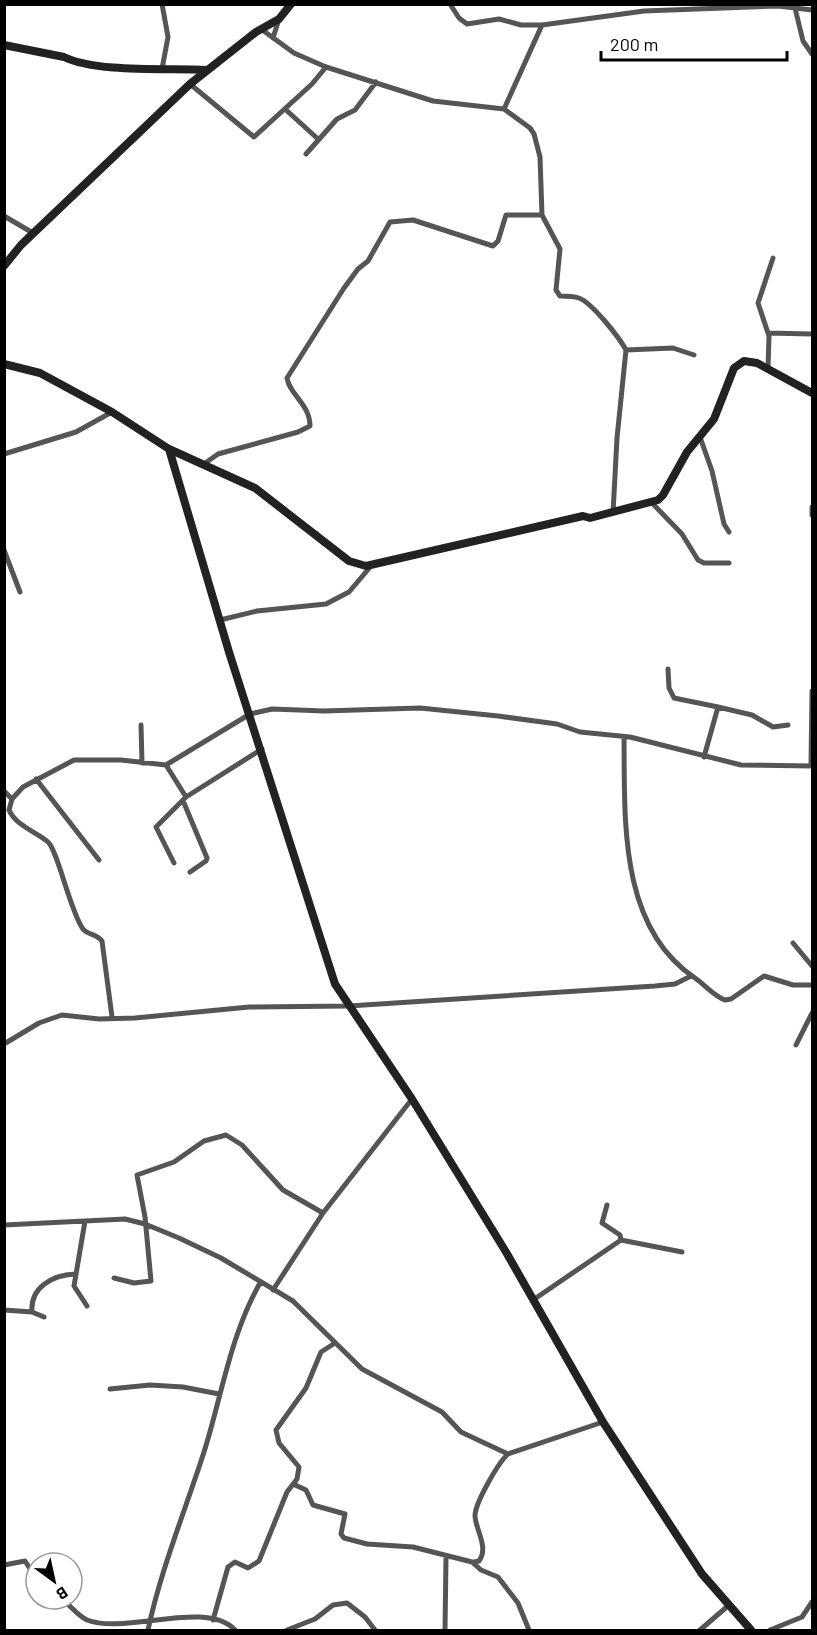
<svg xmlns="http://www.w3.org/2000/svg" width="817" height="1635" font-family="Barlow,sans-serif">
	<style>
		.lines { fill: none; stroke-linecap: round; stroke-linejoin: round }
		.street { stroke: #555; stroke-width: 5 }
		.secondary { stroke: #222; stroke-width: 8 }
	</style>
	<rect width="100%" height="100%" fill="#fff"/>
	<g class="lines">
		<path class="street" d="M 162,4 L 168,37 L 162,69
			M 450,4 L 459,18 L 467,24 L 499,19 L 521,25 L 542,25 L 644,11 L 778,6 L 812,10
			M 795,8 L 803,41 L 812,54
			M 261,29 L 294,53 L 326,67 L 433,101 L 504,109 L 530,128 L 534,134 L 540,157 L 542,215 L 560,249 L 556,290 L 560,296 C 566,296 573,296 579,298 C 592,303 619,337 626,350 L 617,438 L 613,513
			M 273,38 L 279,19
			M 190,84 L 254,137 L 312,84 L 326,67
			M 285,109 L 318,139
			M 504,109 L 542,25
			M 306,154 L 337,119 L 355,110 L 376,82
			M 4,216 L 33,233
			M 768,333 L 812,334
			M 626,350 L 673,348 L 694,355
			M 768,369 L 769,336 L 758,303 L 773,258
			M 700,437 L 712,471 L 724,524 L 729,532
			M 4,454 L 76,432 L 112,412
			M 204,464 L 218,454 L 298,432 L 310,426 C 310,404 289,394 287,378 L 344,288 L 358,269 L 368,261 L 390,222 L 413,220 L 493,246 L 498,241 L 506,215 L 542,215
			M 652,503 L 682,534 L 698,560 L 704,563 L 729,563
			M 812,507 L 812,515
			M 4,550 L 20,592
			M 220,620 L 257,611 L 326,604 L 349,592 L 371,566
			M 668,669 L 669,688 L 674,698 L 718,707 L 704,757
			M 718,707 L 752,715 L 773,727 L 788,725
			M 141,725 L 142,763
			M 624,737 C 625,818 618,927 695,978 C 705,985 714,996 725,1000 L 731,999 L 764,976 L 793,985 L 812,985
			M 166,765 L 186,797 L 156,827 L 174,863
			M 811,766 L 812,691
			M 36,779 L 99,860
			M 4,791 L 12,799
			M 186,797 L 262,749
			M 184,803 L 207,858 L 206,861 L 190,872
			M 793,943 L 812,966
			M 112,1017 L 102,941 C 97,934 88,935 83,929 C 70,911 58,851 48,842 C 37,832 16,826 9,810 L 12,799 L 23,787 L 74,760 L 121,760 L 166,765 L 250,714 L 272,709 L 324,711 L 420,708 L 498,716 L 557,724 L 580,732 L 630,737 L 741,765 L 812,766
			M 4,1044 L 39,1023 L 62,1015 L 99,1019 L 135,1018 L 249,1007 L 349,1006 L 655,986 L 675,984 L 691,976
			M 796,1045 L 812,1013
			M 607,1205 L 602,1223 L 620,1235 L 621,1240 L 682,1252
			M 85,1221 L 74,1286 L 87,1306
			M 4,1225 L 125,1219 L 145,1224 L 179,1238 L 221,1258 L 293,1301 L 362,1369 L 442,1412 L 461,1432 L 508,1454 L 603,1422
			M 114,1278 L 134,1283 L 151,1281 L 145,1217 L 137,1175 L 174,1162 L 204,1141 L 226,1135 L 242,1145 L 283,1190 L 323,1213
			M 273,1290 L 323,1213 L 412,1099
			M 533,1300 L 621,1240
			M 4,1310 L 32,1312 L 44,1317
			M 32,1312 C 30,1287 53,1275 75,1274
			M 110,1389 L 150,1385 L 183,1387 L 219,1394
			M 293,1484 L 306,1490 L 313,1505 L 345,1514 L 341,1534 L 344,1538 L 367,1544 L 413,1547 L 472,1562 L 481,1570 L 498,1577 L 518,1603 L 529,1630
			M 474,1562 L 479,1561 C 489,1547 476,1531 475,1516 C 475,1503 498,1463 508,1454
			M 4,1565 L 25,1561 L 36,1578
			M 62,1599 C 70,1605 77,1615 87,1620 C 125,1635 206,1599 235,1630
			M 213,1620 L 228,1567 L 235,1562 L 248,1568 L 259,1561 L 287,1492 L 297,1479 L 299,1467 L 279,1443 L 276,1430 L 306,1388 L 321,1352 L 335,1343
			M 148,1630 C 161,1569 185,1511 204,1452 C 222,1395 230,1336 260,1283
			M 287,1630 L 315,1619 L 333,1605 L 347,1603 L 365,1617 L 375,1630
			M 445,1630 L 446,1558
			M 700,1630 L 729,1605
			M 770,1630 L 802,1617 L 812,1602"/>
		<path class="secondary" d="M 4,45 L 64,57 C 97,73 168,68 206,70
			M 4,266 L 21,245 L 190,84 L 256,32 L 279,19 L 291,4
			M 4,364 L 40,373 L 112,412 L 169,449 L 255,488 L 349,561 L 366,566 L 583,516 L 590,518 L 658,500 L 663,495 L 687,452 L 714,419 L 734,368 L 744,361 L 757,363 L 812,393
			M 169,449 L 229,652 L 335,984 L 412,1099 L 506,1252 L 603,1422 L 702,1574 L 751,1630"/>
	</g>
	<rect width="817" height="1635" fill="none" stroke="#000000" stroke-width="12"/>
	<g transform="translate(54 1581) rotate(147)"><circle r="28" fill="#ffffff" stroke="#999999" stroke-width="1.5"/>
	<path d="M0-4.5L10 22L0 15L-10 22Z" fill="#000000"/>
	<text y="-9" font-size="16" font-weight="bold" text-anchor="middle" fill="#000000">B</text>
	</g>
	<path d="M601 51v9h186v-9" fill="none" stroke="#000000" stroke-width="3"/>
	<text x="610" y="51" font-size="18" fill="#000000" stroke="#ffffff" stroke-width="4.5" paint-order="stroke">200 m</text>
</svg>
